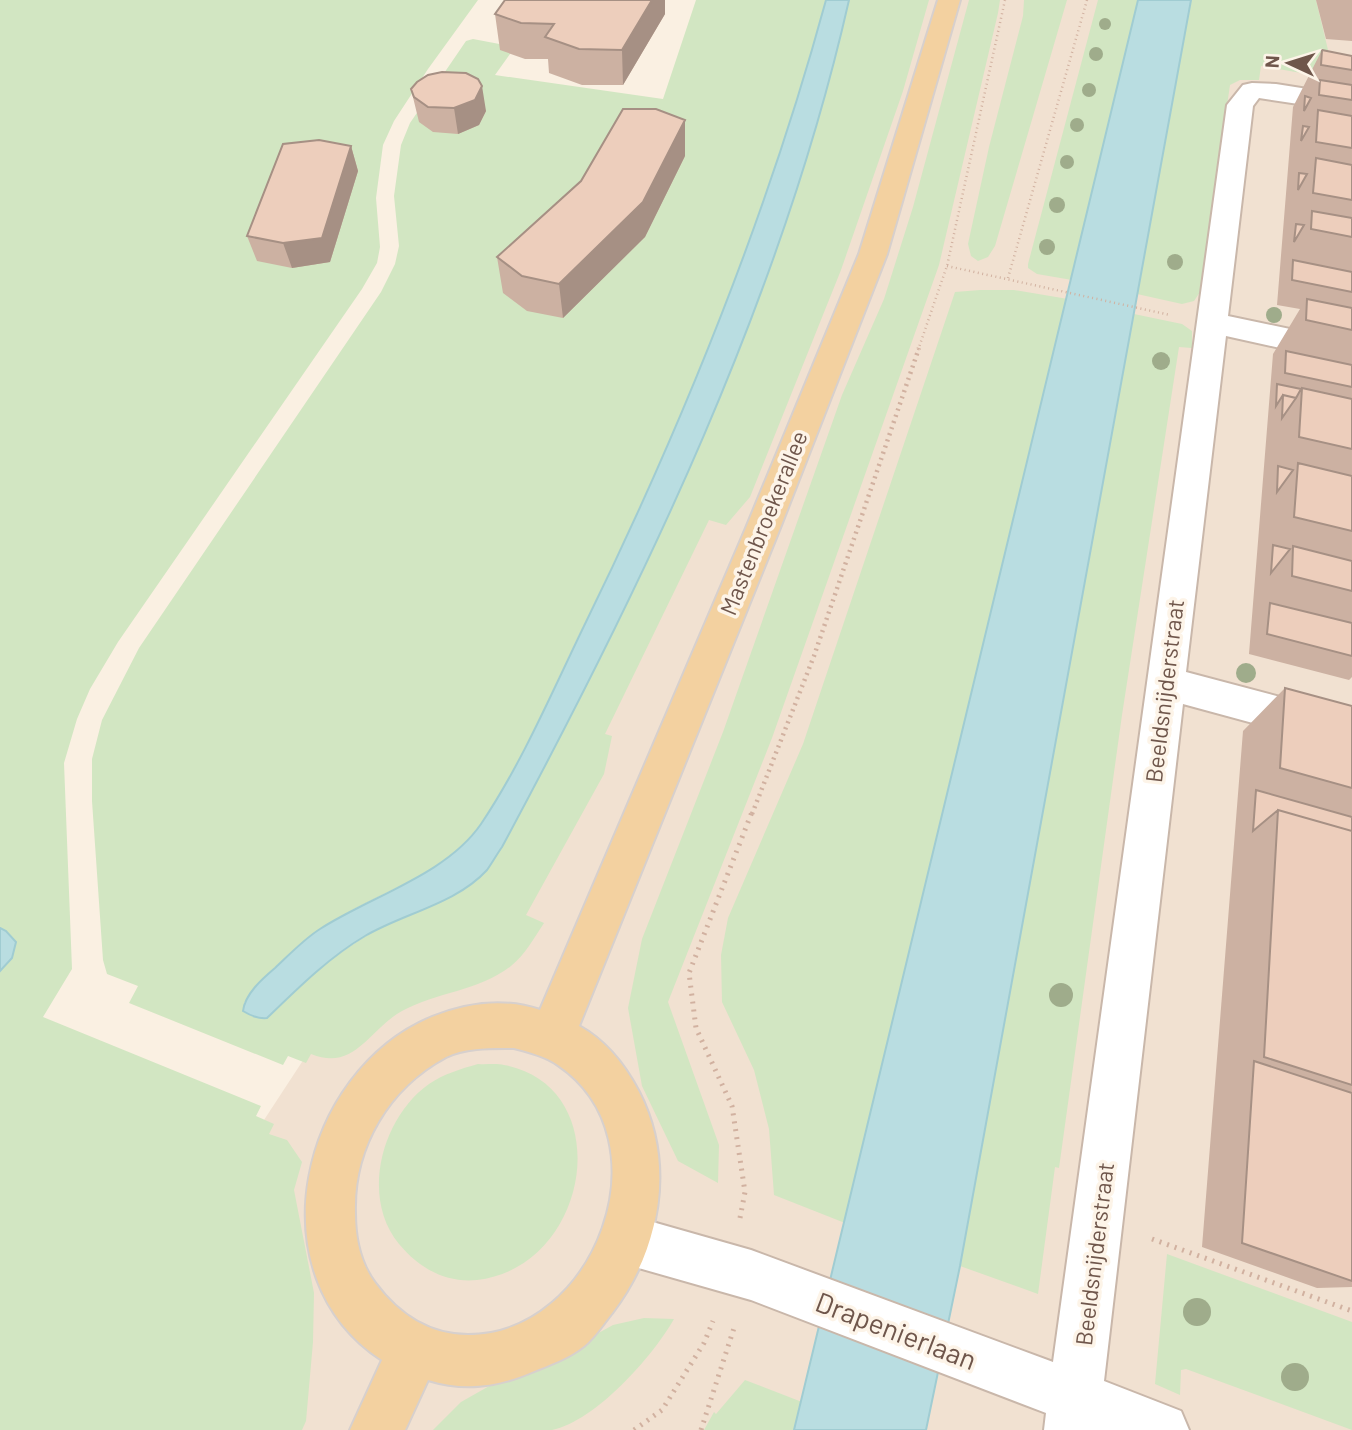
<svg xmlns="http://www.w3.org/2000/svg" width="1352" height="1430" font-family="Barlow,sans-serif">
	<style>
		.residential { fill: #f1e1d1 }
		.green { fill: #d2e6c2 }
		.water { fill: #b9dde1; stroke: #a0ccd2; stroke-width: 2 }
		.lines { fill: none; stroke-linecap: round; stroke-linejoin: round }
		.minor-casing { stroke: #c9b7aa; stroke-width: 4 }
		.major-casing { stroke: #d7d0cd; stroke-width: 4 }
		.path-far2 { stroke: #d1b1a0; stroke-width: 2.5; stroke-dasharray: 1 3.5; stroke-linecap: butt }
		.path-far1 { stroke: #d1b1a0; stroke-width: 4.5; stroke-dasharray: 2 4.5; stroke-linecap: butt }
		.path { stroke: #d1b1a0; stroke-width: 5; stroke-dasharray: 2 6; stroke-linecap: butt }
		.minor { fill: #fff; fill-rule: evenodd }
		.major { fill: #f3d1a0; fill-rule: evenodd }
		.tree { fill: #9fac8b }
		.wall { fill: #ccb1a2 }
		.shaded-wall { fill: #a69084 }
		.building { fill: #edcebc; stroke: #a69084; stroke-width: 2 }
		.labels { text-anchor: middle; stroke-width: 7; stroke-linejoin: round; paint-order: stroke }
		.street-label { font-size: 23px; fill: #6f564b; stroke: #fdf4e8 }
		.near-street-label { font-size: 28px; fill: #6f564b; stroke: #fdf4e8 }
	</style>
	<rect width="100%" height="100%" fill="#faf0e2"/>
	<path class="residential" d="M 881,0 L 1352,0 L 1352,1430 L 67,1430 L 104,1364 L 317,1039 Z"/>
	<path class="green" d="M 0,0 L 478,0 L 428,69 L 394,121 L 383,145 L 376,198 L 380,247 L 377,263 L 362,289 L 118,642 L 90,689 L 77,719 L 64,763 L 72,969 L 43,1017 L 261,1106 L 256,1116 L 274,1124 L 269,1134 L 287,1140 L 302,1162 L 294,1190 L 314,1293 L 313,1342 L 306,1421 L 302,1430 L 0,1430 L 0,971 L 12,958 L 6,931 L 0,928 Z
		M 696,0 L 826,0 C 765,225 678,434 575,643 C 545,705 510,792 466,843 C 443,870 378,895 347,913 C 307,935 271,967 244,1003 L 267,1018 L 307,978 L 333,958 L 364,937 L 487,870 L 502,847 L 643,572 L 724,383 L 754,307 L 817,123 L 849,0 L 929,0 L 903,91 L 841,270 L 750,497 L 726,525 L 709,520 L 605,734 L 612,736 L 604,774 L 526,915 L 544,923 C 534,938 525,955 511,966 C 479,991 437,992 402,1011 C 369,1029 355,1072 311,1054 L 306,1063 L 288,1056 L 283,1065 L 129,1003 L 138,986 L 107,974 L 103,960 L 92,801 L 92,759 L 102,720 L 139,648 L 381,292 L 395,264 L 399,246 L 394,196 L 401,145 L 410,123 L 466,41 L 473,39 L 515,47 L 495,75 L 663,99 Z
		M 969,0 L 1000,0 L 998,13 L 939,265 L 772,738 L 668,1002 L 719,1145 L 718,1183 L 678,1161 L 642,1086 L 628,1008 L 642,939 L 723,732 L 842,395 L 884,299 L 913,207 Z
		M 1024,0 L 1067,0 L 995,246 L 988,257 L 978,261 L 971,256 L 968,244 L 989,147 L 1023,16 Z
		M 1098,0 L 1138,0 L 1072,280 L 1037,274 L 1028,268 L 1028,264 Z
		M 1191,0 L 1316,0 L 1335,79 L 1261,66 L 1259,80 L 1240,80 L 1230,85 L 1200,292 L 1194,301 L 1182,304 L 1137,294 Z
		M 980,290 L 1014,290 L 1068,299 L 845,1223 L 774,1195 L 769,1129 L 754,1070 L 722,1002 L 721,955 L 728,918 L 803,744 L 955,292 Z
		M 1134,314 L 1182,324 L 1192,331 L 1192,348 L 1179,347 L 1122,715 L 1059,1168 L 1055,1167 L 1038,1294 L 960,1266 Z
		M 478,1064 C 486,1065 496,1063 504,1065 C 619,1087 591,1267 477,1280 C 445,1283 419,1268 399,1244 C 360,1197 382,1117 429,1084 C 444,1074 460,1069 478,1064 Z
		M 1167,1254 L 1352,1322 L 1352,1430 L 1186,1369 L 1181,1370 L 1180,1395 L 1155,1384 Z
		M 644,1318 L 674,1319 C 653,1356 596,1421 552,1430 C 543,1430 530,1430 520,1430 C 491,1430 462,1430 433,1430 L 461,1402 L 491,1385 L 524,1374 L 613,1325 Z
		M 745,1380 L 802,1402 L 794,1430 L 704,1430 L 714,1412 L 716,1414 Z"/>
	<path class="water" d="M 826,0 L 849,0 C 782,297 645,581 502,847 C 497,854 492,863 487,870 C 456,904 404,913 365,936 C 328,958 298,988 267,1018 C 258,1019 251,1016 243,1011 C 245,994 262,979 275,968 C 289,955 304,939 320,929 C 371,896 446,875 481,824 C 522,763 552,692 584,626 C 683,424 767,217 826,0 Z
		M 1138,0 L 1191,0 L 960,1266 L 926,1430 L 794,1430 Z
		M 0,928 L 6,931 L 16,942 L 12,958 L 0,971 Z"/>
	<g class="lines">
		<defs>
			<path id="minor" d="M 1252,83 L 1276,84 L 1352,96 L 1352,112 L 1259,98 L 1253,106 L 1228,316 L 1352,342 L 1352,364 L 1226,336 L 1186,672 L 1352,716 L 1352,750 L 1183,704 L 1104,1381 L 1181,1411 L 1189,1430 L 1044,1430 L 1046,1413 L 751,1300 L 628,1265 L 610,1258 L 603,1240 L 610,1222 L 628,1215 L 751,1250 L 1053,1362 L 1227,105 L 1243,85 Z"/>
			<path id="major" d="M 938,0 L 960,0 L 887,254 L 780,528 L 579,1026 C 606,1041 625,1065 639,1092 C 676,1165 660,1250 612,1313 C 603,1324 595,1337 584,1346 C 569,1358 549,1365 532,1372 C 497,1387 464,1391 428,1380 L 405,1430 L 350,1430 L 382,1360 C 253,1276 300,1072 432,1017 C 467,1003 504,998 540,1010 L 746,528 L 859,254 ZM 514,1048 C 529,1052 545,1056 558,1065 C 669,1140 596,1335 468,1335 C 429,1335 398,1314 375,1283 C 360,1263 355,1237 355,1213 C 353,1148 388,1088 446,1057 C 466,1047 493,1048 514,1048 Z"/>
		</defs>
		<use href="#minor" class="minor-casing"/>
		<use href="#major" class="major-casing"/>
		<path class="path-far2" d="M 947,266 L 1170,315
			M 1008,278 L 1087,0
			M 918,350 L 947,266 L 1005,0"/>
		<path class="path-far1" d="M 752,814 L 814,656 L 919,348"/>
		<path class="path" d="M 740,1218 L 745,1192 L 732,1106 L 696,1028 L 689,973 L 752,812
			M 1152,1239 L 1352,1311
			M 634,1430 L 662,1410 L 704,1343 L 713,1321
			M 701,1430 L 734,1328"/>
		<use href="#minor" class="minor"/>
		<use href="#major" class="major"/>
	</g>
	<g class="tree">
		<circle cx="1105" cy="24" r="6"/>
		<circle cx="1096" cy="54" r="7"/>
		<circle cx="1089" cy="90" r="7"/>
		<circle cx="1077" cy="125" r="7"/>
		<circle cx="1067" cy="162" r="7"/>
		<circle cx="1057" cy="205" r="8"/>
		<circle cx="1047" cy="247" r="8"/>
		<circle cx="1175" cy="262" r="8"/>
		<circle cx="1274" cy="315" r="8"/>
		<circle cx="1161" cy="361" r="9"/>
		<circle cx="1246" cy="673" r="10"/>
		<circle cx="1061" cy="995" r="12"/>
		<circle cx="1197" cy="1312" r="14"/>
		<circle cx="1295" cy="1377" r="14"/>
	</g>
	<path class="wall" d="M 1316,0 L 1352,0 L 1352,41 L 1326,39 Z
		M 495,14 L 665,14 L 623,85 L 582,85 L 549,73 L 548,59 L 525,59 L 500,50 Z
		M 1322,50 L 1352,56 L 1352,677 L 1349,680 L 1249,654 L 1273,354 L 1300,309 L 1277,305 L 1293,107 Z
		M 411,89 L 486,111 L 479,125 L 458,134 L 433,132 L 419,122 Z
		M 351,146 L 358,171 L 330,262 L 292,268 L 257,261 L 247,236 Z
		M 685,156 L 645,237 L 563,318 L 527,311 L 503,293 L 497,257 Z
		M 1285,688 L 1352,706 L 1352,1287 L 1317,1288 L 1202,1247 L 1243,731 Z"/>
	<path class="shaded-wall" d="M 632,0 L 665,0 L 665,14 L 623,85 L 622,50 Z
		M 482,86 L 486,111 L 479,125 L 458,134 L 454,108 Z
		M 685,120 L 685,156 L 645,237 L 563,318 L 559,284 Z
		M 351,146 L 358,171 L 330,262 L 292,268 L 283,243 Z"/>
	<path class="building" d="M 505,0 L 652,0 L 622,50 L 579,49 L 545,37 L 554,24 L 521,23 L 495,14 Z
		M 1322,50 L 1352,56 L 1352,70 L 1321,65 Z
		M 442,72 L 466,73 L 478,79 L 482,86 L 475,100 L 454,108 L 428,107 L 414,97 L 411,89 L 417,82 L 428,75 Z
		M 1320,80 L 1352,85 L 1352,100 L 1319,95 Z
		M 1305,96 L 1311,98 L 1304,111 Z
		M 623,109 L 656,109 L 685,120 L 643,202 L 559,284 L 522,276 L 497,257 L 581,181 Z
		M 1318,110 L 1352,116 L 1352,148 L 1316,142 Z
		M 1303,126 L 1309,127 L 1301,141 Z
		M 319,140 L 351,146 L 322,238 L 283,243 L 247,236 L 283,144 Z
		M 1316,158 L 1352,165 L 1352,200 L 1313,193 Z
		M 1299,173 L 1307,174 L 1298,190 Z
		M 1312,211 L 1352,218 L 1352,237 L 1311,229 Z
		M 1296,224 L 1304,225 L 1294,242 Z
		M 1293,260 L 1352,272 L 1352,292 L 1292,280 Z
		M 1307,299 L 1352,308 L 1352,330 L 1306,320 Z
		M 1286,351 L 1352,365 L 1352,387 L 1285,373 Z
		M 1277,384 L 1301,389 L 1296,398 L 1283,395 L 1276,406 Z
		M 1302,388 L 1352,399 L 1352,449 L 1299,437 Z
		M 1283,395 L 1296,398 L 1282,418 Z
		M 1298,463 L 1352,476 L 1352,531 L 1294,517 Z
		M 1278,466 L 1293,470 L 1277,492 Z
		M 1273,545 L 1290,549 L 1271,573 Z
		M 1293,546 L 1352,561 L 1352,591 L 1292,576 Z
		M 1270,603 L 1352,623 L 1352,656 L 1267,634 Z
		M 1285,688 L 1352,706 L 1352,788 L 1280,768 Z
		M 1256,790 L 1352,817 L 1352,831 L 1278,810 L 1253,831 Z
		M 1278,810 L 1352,831 L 1352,1085 L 1264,1057 Z
		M 1254,1061 L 1352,1093 L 1352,1281 L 1242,1243 Z"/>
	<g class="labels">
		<g class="street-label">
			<text transform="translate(764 523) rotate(-68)" y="8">Mastenbroekerallee</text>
			<text transform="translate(1165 691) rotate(-83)" y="8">Beeldsnijderstraat</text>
			<text transform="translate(1095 1254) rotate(-83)" y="8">Beeldsnijderstraat</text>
		</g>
		<g class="near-street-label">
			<text transform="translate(896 1331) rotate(21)" y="10">Drapenierlaan</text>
		</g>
	</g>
	<g transform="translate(1289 63) rotate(274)" stroke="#fdf4e8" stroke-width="5" paint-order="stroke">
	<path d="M0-5L12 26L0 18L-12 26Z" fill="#6f564b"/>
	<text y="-10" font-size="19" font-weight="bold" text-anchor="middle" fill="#6f564b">N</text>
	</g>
</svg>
